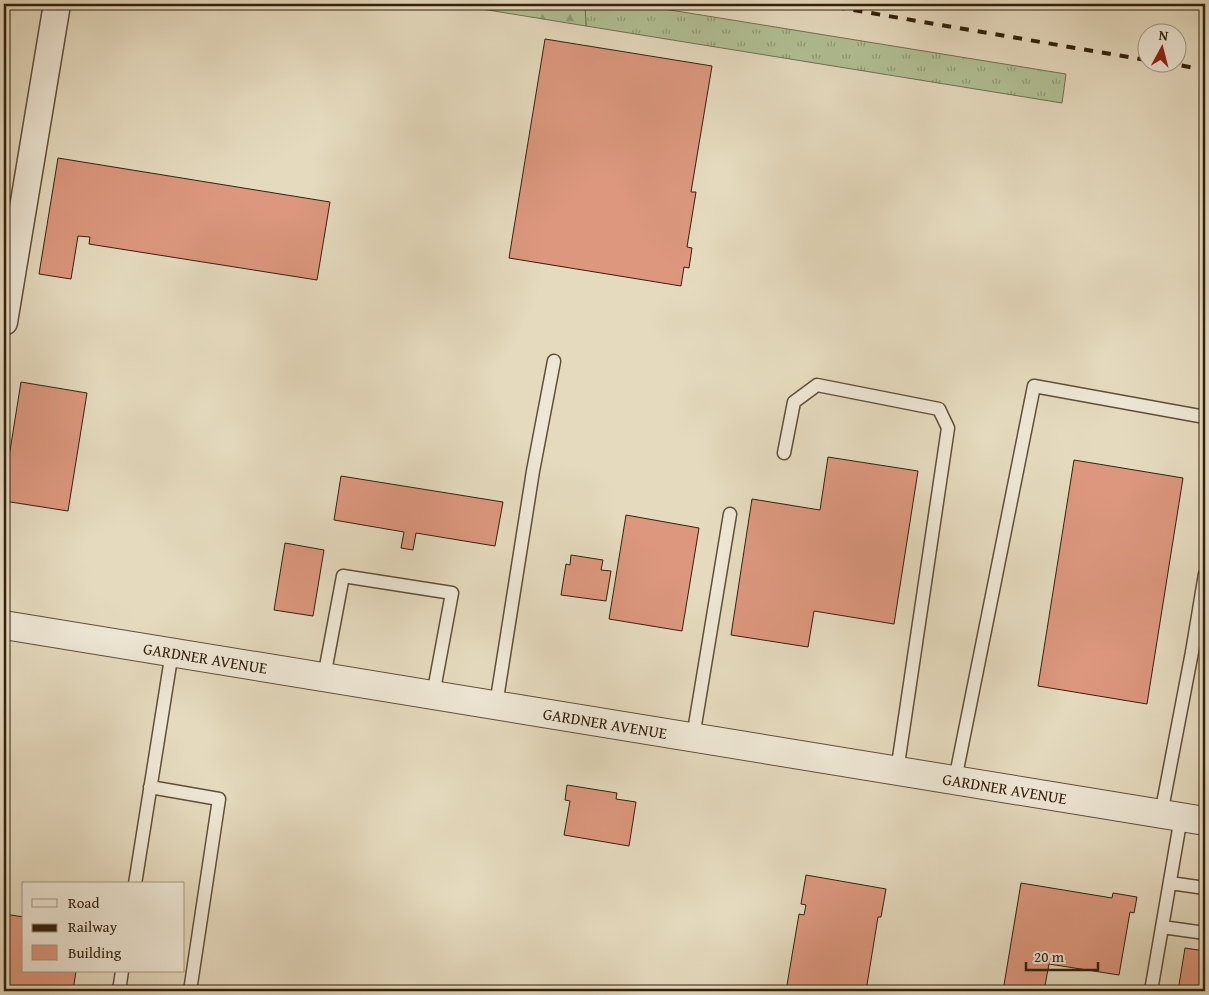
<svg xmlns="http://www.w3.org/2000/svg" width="1209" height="995" font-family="'Gentium Book Plus',serif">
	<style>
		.grass { fill: url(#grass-tufts); stroke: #727050 }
		.forest { fill: url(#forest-firs); stroke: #727050 }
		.building { fill: #dc977e; stroke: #32210b }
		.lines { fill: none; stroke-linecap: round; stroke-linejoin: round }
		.service-casing { stroke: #5f4f38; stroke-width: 15 }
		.minor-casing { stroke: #5f4f38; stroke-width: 29 }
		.tertiary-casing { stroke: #5f4f38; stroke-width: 30 }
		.service { stroke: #eee7d5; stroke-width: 12 }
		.minor { stroke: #eee7d5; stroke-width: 26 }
		.tertiary { stroke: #eee7d5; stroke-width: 28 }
		.rail { stroke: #32210b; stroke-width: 4; stroke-dasharray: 9 9; stroke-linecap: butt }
		.labels { text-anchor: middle; stroke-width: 4; stroke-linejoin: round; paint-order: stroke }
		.street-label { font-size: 16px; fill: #32210b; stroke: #eee7d5 }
	</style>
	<defs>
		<pattern id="grass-tufts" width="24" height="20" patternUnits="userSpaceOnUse" patternTransform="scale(1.25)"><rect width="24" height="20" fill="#b1c094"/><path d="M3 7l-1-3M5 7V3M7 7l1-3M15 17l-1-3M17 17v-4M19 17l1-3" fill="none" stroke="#919c77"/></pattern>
		<pattern id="forest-firs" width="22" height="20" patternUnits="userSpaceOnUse" patternTransform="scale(1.25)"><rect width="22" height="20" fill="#b1c094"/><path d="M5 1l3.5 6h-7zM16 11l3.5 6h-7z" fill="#919c77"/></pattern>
	</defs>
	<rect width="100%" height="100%" fill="#e5dabe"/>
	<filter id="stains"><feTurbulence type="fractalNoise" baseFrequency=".004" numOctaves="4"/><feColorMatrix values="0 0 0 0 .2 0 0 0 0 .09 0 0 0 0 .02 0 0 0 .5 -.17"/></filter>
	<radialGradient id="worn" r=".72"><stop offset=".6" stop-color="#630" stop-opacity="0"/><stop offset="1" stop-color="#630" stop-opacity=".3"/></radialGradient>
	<path class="grass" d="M 585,4 L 633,4 L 1066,74 L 1062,103 L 586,26 Z"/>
	<path class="forest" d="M 451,4 L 585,4 L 586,26 Z"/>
	<path class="building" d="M 545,39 L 712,66 L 691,192 L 696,192 L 687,247 L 692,248 L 689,268 L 684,267 L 681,286 L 509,258 Z
		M 58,158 L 330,202 L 317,280 L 89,244 L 90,237 L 78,236 L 71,279 L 39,274 Z
		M 21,382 L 87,393 L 68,511 L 4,501 L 4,488 Z
		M 828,457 L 918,471 L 894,624 L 814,611 L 808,647 L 731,635 L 752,499 L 820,510 Z
		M 1074,460 L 1183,478 L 1147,704 L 1038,686 Z
		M 341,476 L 503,502 L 495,546 L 416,533 L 413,550 L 401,548 L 404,532 L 334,520 Z
		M 626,515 L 699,528 L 682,631 L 609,619 Z
		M 285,543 L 324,550 L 313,616 L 274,610 Z
		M 571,555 L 603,560 L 601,570 L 611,571 L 606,601 L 561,595 L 566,564 L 570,565 Z
		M 567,785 L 617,793 L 616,799 L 636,802 L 629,846 L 564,835 L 570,801 L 565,800 Z
		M 806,875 L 886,889 L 881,917 L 878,917 L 866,991 L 786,991 L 799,914 L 804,915 L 806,905 L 801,904 Z
		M 1021,883 L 1112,898 L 1113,893 L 1137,897 L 1134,913 L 1130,912 L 1119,975 L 1049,964 L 1044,991 L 1003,991 Z
		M 4,914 L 24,917 L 24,971 L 76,971 L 73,991 L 4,991 Z
		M 1185,948 L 1205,951 L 1205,991 L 1178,991 Z"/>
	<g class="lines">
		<defs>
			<path id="service" d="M 784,453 L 794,402 L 817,385 L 939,409 L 948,428 L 897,771
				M 324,677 L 343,576 L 452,593 L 433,695
				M 496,705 L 533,471 L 554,361
				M 693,737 L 730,514
				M 955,780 L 1034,386 L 1205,417
				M 150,787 L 219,799 L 190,991
				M 1161,814 L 1192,652 L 1205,574
				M 1170,883 L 1205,888
				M 135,884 L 172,652
				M 1162,927 L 1205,933
				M 119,991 L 122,971
				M 1151,991 L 1181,817"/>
			<path id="minor" d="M 4,322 L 57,4"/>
			<g id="tertiary">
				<path id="s1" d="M 4,625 L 1205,821"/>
			</g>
		</defs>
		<use href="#service" class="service-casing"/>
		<use href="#minor" class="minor-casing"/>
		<use href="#tertiary" class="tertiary-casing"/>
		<use href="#service" class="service"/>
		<use href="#minor" class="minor"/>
		<use href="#tertiary" class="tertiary"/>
		<path class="rail" d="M 818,4 L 1146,60
			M 1164,62 L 1205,70"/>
	</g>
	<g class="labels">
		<g class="street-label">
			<text dy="6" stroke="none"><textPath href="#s1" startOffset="204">GARDNER AVENUE</textPath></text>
			<text dy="6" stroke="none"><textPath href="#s1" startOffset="609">GARDNER AVENUE</textPath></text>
			<text dy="6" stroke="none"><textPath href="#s1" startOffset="1014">GARDNER AVENUE</textPath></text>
		</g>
	</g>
	<rect width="1209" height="995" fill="none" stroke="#e5dabe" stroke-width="20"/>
	<rect x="5" y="5" width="1199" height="985" fill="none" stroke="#32210b" stroke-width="2.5"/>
	<rect x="10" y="10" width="1189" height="975" fill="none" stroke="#32210b"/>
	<rect x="22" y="882" width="162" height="90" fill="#eee7d5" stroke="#a39884"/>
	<rect x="32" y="899" width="25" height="8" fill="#eee7d5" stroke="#a39884"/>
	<text x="68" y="908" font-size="15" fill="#32210b">Road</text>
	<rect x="32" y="924" width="25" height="8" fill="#32210b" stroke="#a39884"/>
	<text x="68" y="932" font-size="15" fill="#32210b">Railway</text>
	<rect x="32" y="945" width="25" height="15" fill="#dc977e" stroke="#a39884"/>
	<text x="68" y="958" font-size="15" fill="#32210b">Building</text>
	<g transform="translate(1162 48) rotate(7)"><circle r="24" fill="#eee7d5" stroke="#a39884"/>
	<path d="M0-4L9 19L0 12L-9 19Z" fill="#8f2418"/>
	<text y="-8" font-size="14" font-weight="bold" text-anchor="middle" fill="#32210b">N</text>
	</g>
	<path d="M1026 962v8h72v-8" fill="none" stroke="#32210b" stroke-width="2.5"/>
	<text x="1034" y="962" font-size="15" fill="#32210b" stroke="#eee7d5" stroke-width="4" paint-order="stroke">20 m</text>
	<rect width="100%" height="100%" filter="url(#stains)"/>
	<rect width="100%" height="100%" fill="url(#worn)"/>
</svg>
